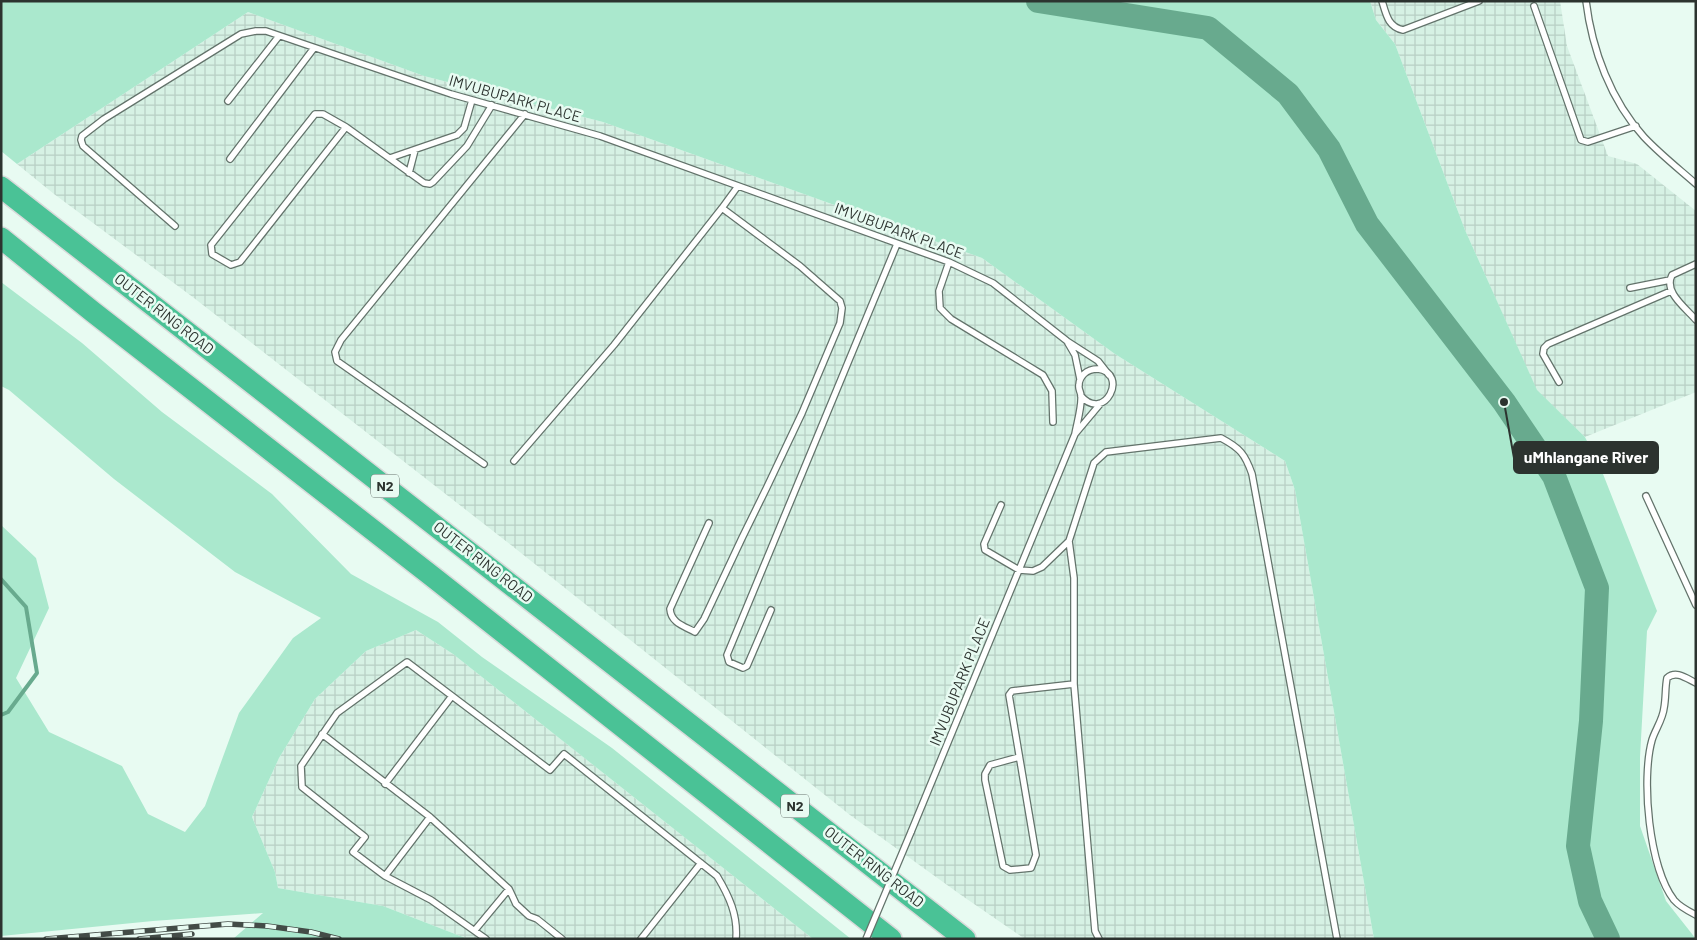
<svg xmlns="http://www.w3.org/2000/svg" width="1697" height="940" font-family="Barlow,sans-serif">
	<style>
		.industrial { fill: url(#industrial-grid) }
		.grass { fill: #aae8cd }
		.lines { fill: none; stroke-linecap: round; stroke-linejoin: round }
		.stream { stroke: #68aa8e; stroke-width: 4 }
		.river { stroke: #68aa8e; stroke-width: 24 }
		.service-casing { stroke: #63736b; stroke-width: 8 }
		.motorway-casing { stroke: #d9dada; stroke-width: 24 }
		.service { stroke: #fff; stroke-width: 5.5 }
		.motorway { stroke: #4ac296; stroke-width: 21 }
		.rail-casing { stroke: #434c47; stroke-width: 5.5 }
		.rail { stroke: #e8fbf2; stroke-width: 4; stroke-dasharray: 11; stroke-linecap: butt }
		.service-bridge-casing { stroke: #63736b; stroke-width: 8; stroke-linecap: butt }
		.service-bridge { stroke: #fff; stroke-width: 5.5 }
		.labels { text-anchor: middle; stroke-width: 5; stroke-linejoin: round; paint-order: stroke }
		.shield { fill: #e8fbf2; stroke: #646f6a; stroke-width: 1 }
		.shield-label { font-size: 14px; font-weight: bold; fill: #2c332f }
		.street-label { font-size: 15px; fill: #2c332f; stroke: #e8fbf2 }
		.leader { fill: none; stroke: #2c332f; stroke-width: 2 }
		.callout-dot { fill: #2c332f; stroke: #e8fbf2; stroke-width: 2 }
		.callout { fill: #2c332f; stroke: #2c332f; stroke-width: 2 }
		.callout-label { font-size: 16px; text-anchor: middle; font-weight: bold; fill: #fff }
	</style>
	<defs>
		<pattern id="industrial-grid" width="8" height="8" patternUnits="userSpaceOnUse" patternTransform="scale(1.25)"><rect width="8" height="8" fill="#d6f1e4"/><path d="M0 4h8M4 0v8" fill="none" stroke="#b8cfc4"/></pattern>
	</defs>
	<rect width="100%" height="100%" fill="#e8fbf2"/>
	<path class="industrial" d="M 1370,1 L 1560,1 L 1567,46 L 1608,156 L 1637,164 L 1696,211 L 1696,392 L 1585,437 L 1537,391 L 1465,230 L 1395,44 L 1376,20 Z
		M 248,12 L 424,76 L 603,122 L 982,258 L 1115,354 L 1285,461 L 1295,490 L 1374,939 L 1025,939 L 961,895 L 850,815 L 511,545 L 194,298 L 54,194 L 17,164 Z
		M 416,630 L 453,654 L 813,939 L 468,939 L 383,906 L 278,888 L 275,872 L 252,817 L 279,758 L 315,699 L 366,651 Z"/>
	<path class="grass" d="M 1,1 L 1370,1 L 1376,20 L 1395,44 L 1465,230 L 1537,390 L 1585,437 L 1603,474 L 1657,611 L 1647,631 L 1640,757 L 1640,826 L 1666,901 L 1696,939 L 1374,939 L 1295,490 L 1285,461 L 1115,354 L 982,258 L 603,122 L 424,76 L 248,12 L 17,164 L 1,151 Z
		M 1,282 L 82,343 L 162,412 L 272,494 L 351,574 L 438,622 L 482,657 L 612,748 L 851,939 L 813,939 L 453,654 L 416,630 L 366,651 L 315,699 L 279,758 L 252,817 L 275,872 L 278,888 L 383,906 L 468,939 L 233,939 L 263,913 L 153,921 L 1,936 L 1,525 L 36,558 L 49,608 L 16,678 L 49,732 L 122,766 L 148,814 L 185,832 L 205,806 L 239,713 L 293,638 L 321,618 L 235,572 L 114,479 L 9,390 L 1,386 Z"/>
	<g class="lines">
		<path class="stream" d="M 1,579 L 26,607 L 37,673 L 8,712 L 1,715"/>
		<path class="river" d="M 1038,1 L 1208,28 L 1288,94 L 1329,149 L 1367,224 L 1504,402 L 1554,476 L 1597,588 L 1591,721 L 1578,846 L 1590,901 L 1608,939"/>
		<defs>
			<path id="service" d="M 1382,1 C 1386,14 1388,27 1403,30 L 1479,1
				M 1586,1 C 1592,50 1611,101 1644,137 C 1660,154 1679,169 1696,184
				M 1534,6 L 1581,140 L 1588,142 L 1636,126
				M 228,101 L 279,36
				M 346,127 L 323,114 L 315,114 L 211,245 L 212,254 L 231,265 L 240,262 L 346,127 L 424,183 L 430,184 L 433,182 L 467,146 L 492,105
				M 390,158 L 457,135 L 464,128 L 472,100
				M 230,159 L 314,48
				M 409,173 L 415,150
				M 175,226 L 83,146 L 81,140 L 82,136 L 104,119 L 241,34 L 256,31 L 266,31 L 451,94 L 600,136 L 949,262 L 993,283 L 1067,341 L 1098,361 L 1109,375
				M 949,262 L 939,291 L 940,308 L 951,319 L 1043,375 L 1052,391 L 1053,422
				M 1696,264 L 1672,275 C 1663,292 1686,308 1696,320
				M 1630,288 L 1670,280
				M 1068,343 L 1075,355 L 1080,379
				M 1559,382 L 1543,354 L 1544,348 L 1548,344 L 1671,291
				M 1075,434 L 1101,403
				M 514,461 L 614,345 L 722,208
				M 484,464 L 337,361 L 335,352 L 341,340 L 525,114
				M 1646,496 L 1696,605
				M 1001,505 L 984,544 L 985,550 L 1019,570 L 1033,571 L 1042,567 L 1069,541 L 1094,463 L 1106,452 L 1221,438 C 1240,448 1245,454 1252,474 L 1337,939
				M 709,523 L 670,609 C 671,623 684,626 695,632 L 704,619 L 742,538 L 767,487 L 802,413 L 840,323 L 842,308 L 840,301 L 800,266 L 722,208 L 738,186
				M 1069,541 L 1074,578 L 1074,684
				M 771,610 L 747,666 L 743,668 L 729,662 L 727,655 L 897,244
				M 1696,683 C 1686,678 1676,670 1667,678 C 1665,688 1666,698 1664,708 C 1663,719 1655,730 1652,740 C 1641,779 1649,868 1674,900 C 1680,907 1688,911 1696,915
				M 322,734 L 430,817
				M 1019,757 L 990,765 L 985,774 L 985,780 L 1003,866 L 1010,870 L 1031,868 L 1036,855 L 1009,695 L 1012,691 L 1074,684 L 1095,931 L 1099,939
				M 385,784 L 452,696
				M 911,832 L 1075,434 C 1077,423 1082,406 1081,396 C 1081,392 1078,389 1079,385 C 1079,381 1081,377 1084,374 C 1087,371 1093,369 1098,369 C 1129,373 1105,423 1081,396
				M 385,876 L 430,817 L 509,889 L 516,904 L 529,916 L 537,919 L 562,939
				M 475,930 L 509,889
				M 486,939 L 431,900 L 385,876 L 353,852 L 365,837 L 302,787 L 301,766 L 337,713 L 407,662 L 550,770 L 564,754 L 717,876 C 729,896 738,915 736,939
				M 641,939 L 701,863"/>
			<path id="motorway" d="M 1,187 L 965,939
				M 1,238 L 93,312 L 433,577 L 891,939"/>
		</defs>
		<use href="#service" class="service-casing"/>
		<use href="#motorway" class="motorway-casing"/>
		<use href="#service" class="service"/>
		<use href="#motorway" class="motorway"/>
		<defs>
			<path id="rail" d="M 46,939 L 228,924 L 267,926 L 311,932 L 339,939
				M 139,939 L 192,934"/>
		</defs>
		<use href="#rail" class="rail-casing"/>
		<use href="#rail" class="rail"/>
		<defs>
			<path id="service-bridge" d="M 866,939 L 911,832"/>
		</defs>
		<use href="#service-bridge" class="service-bridge-casing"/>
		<use href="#service-bridge" class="service-bridge"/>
	</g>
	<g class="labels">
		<g class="shield">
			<rect x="371" y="474.5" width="28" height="23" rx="4"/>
			<rect x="781" y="794.5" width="28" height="23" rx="4"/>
		</g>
		<g class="shield-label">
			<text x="385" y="491">N2</text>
			<text x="795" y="811">N2</text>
		</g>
		<g class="street-label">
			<text transform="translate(515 99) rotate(16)" y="5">IMVUBUPARK PLACE</text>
			<text transform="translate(899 231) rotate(20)" y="5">IMVUBUPARK PLACE</text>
			<text transform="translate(164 314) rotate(38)" y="5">OUTER RING ROAD</text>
			<text transform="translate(483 562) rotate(38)" y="5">OUTER RING ROAD</text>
			<text transform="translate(960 682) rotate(-68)" y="5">IMVUBUPARK PLACE</text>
			<text transform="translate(874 867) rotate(38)" y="5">OUTER RING ROAD</text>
		</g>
	</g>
	<path class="leader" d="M1504 402L1514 458"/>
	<circle class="callout-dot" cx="1504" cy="402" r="5"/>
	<rect class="callout" x="1514" y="442" width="144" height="31" rx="5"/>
	<g class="callout-label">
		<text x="1586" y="463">uMhlangane River</text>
	</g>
	<rect width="1697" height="940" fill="none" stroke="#2c332f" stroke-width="5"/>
</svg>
